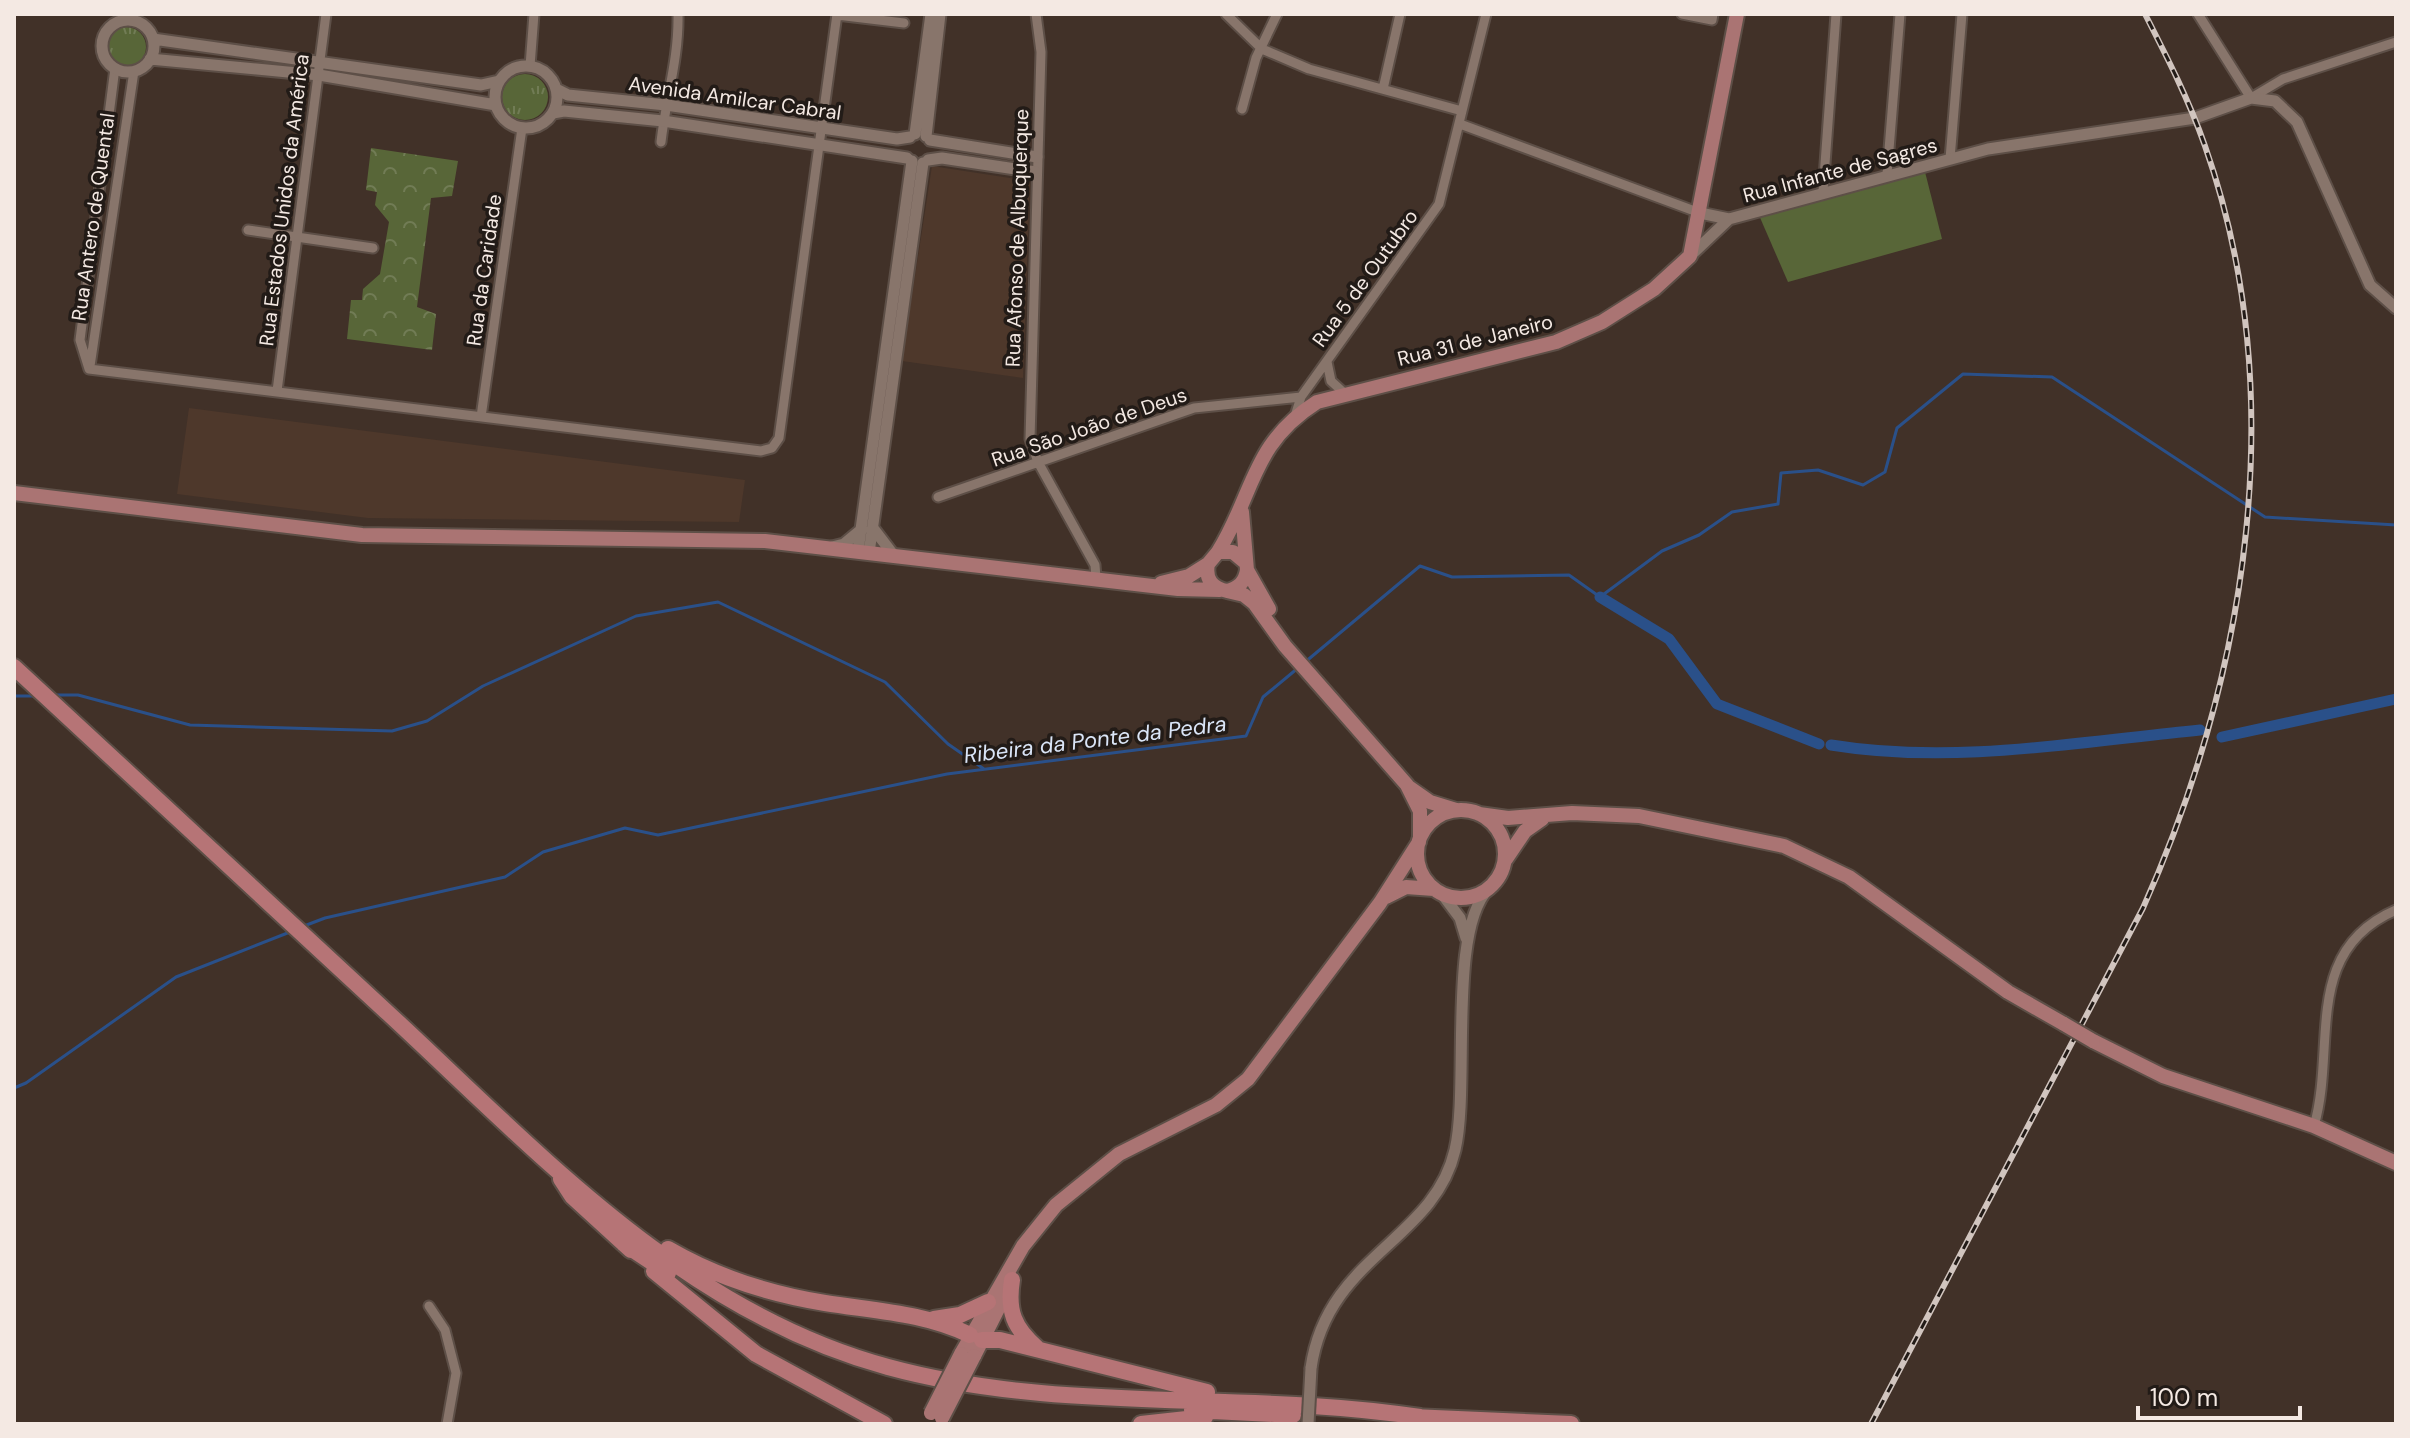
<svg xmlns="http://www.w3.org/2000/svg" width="2410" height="1438" font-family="'DM Sans',sans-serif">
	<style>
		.built { fill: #4e382b }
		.grass { fill: url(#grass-tufts) }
		.park { fill: url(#park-crowns) }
		.garden { fill: #586638 }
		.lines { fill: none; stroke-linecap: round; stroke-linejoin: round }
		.stream { stroke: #2a5089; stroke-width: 3 }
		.canal { stroke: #2a5089; stroke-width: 11 }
		.minor-casing { stroke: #5d4f47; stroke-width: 13 }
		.tertiary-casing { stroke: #5d4f47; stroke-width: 15 }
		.primary-casing { stroke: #5d4f47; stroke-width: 18 }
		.trunk-casing { stroke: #5d4f47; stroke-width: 20 }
		.minor { stroke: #88756b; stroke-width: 9 }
		.tertiary { stroke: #88756b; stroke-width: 11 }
		.primary { stroke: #aa7473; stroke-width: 14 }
		.trunk { stroke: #b67476; stroke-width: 16 }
		.rail-casing { stroke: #d1c5bf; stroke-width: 6 }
		.rail { stroke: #221b17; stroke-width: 3; stroke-dasharray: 9; stroke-linecap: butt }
		.tertiary-bridge-casing { stroke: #5d4f47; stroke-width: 15; stroke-linecap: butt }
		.primary-bridge-casing { stroke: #5d4f47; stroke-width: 18; stroke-linecap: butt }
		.tertiary-bridge { stroke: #88756b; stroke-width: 11 }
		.primary-bridge { stroke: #aa7473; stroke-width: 14 }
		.labels { text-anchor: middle; stroke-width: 7; stroke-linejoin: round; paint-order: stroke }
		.street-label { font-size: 20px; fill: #f4e9e3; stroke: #221b17 }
		.water-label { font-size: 22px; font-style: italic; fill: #dae5f7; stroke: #221b17 }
	</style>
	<defs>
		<pattern id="grass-tufts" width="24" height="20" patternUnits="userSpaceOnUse" patternTransform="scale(2)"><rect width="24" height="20" fill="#586638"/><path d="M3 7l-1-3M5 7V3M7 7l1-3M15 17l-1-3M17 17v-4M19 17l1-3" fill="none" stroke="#717c55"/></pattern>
		<pattern id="park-crowns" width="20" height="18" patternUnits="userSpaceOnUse" patternTransform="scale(2)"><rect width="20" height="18" fill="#586638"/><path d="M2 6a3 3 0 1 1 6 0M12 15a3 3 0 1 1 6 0" fill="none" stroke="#717c55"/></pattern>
	</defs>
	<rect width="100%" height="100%" fill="#413128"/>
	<path class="built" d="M 932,166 L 1030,181 L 1023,378 L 902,361 Z
		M 189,408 L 745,480 L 739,522 L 368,518 L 177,494 Z"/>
	<path class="grass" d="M106 47a20 20 0 1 1 40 0a20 20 0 1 1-40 0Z
		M502 97a23 23 0 1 1 46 0a23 23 0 1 1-46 0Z"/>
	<path class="park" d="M 371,148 L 458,161 L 452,196 L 431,198 L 417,307 L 436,314 L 432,350 L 347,339 L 351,300 L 362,300 L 363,289 L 380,274 L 389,222 L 375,205 L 377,192 L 366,190 Z"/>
	<path class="garden" d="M 1924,168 L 1942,239 L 1788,282 L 1758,213 Z"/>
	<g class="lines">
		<path class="stream" d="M 1304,663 L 1420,566 L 1452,577 L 1569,575 L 1600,597 L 1662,551 L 1699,535 L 1732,512 L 1778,504 L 1781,473 L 1818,470 L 1863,485 L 1885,472 L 1897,428 L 1963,374 L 2052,377 L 2265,517 L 2396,525
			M 56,695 L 78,695 L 190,725 L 392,731 L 427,721 L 483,686 L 636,616 L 718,602 L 885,682 L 948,744 L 984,769
			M 14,696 L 36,696
			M 304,926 L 325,918 L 505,877 L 543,852 L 625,828 L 658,835 L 947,774 L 1246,736 L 1263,697 L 1298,668
			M 14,1088 L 26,1083 L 176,977 L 290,932"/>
		<path class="canal" d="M 1600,597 L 1669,639 L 1717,704 L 1819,744
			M 2222,737 L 2396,699
			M 1831,745 C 1953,765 2078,742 2200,730"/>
		<defs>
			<path id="minor" d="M 1036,14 L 1041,52 L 1030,439 L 1038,462 L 1095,565 L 1096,578
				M 1226,14 L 1262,49 L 1309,69 L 1462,111
				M 1682,14 L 1712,20 L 1713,14
				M 2198,14 L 2251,98 L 2283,79 L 2396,42
				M 837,15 L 904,23
				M 131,20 L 132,14
				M 530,66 L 534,14
				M 1383,89 L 1400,14
				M 1242,109 L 1256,58 L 1277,14
				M 1460,124 L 1700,213
				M 661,142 C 666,98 679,58 678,14
				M 1950,159 L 1962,14
				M 1887,174 L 1900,14
				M 1823,191 L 1836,14
				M 248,230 L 373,248
				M 1327,362 L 1331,381 L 1343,392
				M 90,366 L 134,71
				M 89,369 L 761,451 L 772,448 L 779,438 L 837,14
				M 89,369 L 80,340 L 115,68
				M 277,391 L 326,14
				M 1295,416 L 1301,397 L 1439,204 L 1486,14
				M 481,417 L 522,128
				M 938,497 L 1194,408 L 1301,397
				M 2314,1126 C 2337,1047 2301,951 2396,910
				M 429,1306 L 445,1330 L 456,1373 L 447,1424"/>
			<path id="tertiary" d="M102 46a26 26 0 1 1 52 0a26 26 0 1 1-52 0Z
				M 153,39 L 481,85 L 499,81
				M 150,59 L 319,75 L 496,105
				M495 97a31 31 0 1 1 62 0a31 31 0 1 1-62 0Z
				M 556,89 L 568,95 L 666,105 L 897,139 L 910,137
				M 553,113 L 564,111 L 663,121 L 907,158
				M 915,134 L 931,14
				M 926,136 L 940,14
				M 930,140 L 1037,157
				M 928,160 L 942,158 L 1036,172
				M 1700,213 L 1729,219 L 1988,149 L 2195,118 L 2251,98 L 2275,101 L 2297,122 L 2370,285 L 2396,308
				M 1690,256 L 1729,219
				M 873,528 L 892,553
				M 832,547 L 844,544 L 862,529
				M 858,551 L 912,161
				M 869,553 L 923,163
				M 1442,894 L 1460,918 L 1466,938
				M 1311,1368 C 1327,1256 1434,1241 1455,1150 C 1470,1087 1447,931 1489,888"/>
			<path id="primary" d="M 14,493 L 362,535 L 765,541 L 1178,589 L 1220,590
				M 1242,512 L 1247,570 C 1245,582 1239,588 1227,591 C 1212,588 1205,579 1208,564 L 1218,552 L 1233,552 L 1245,562
				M 1218,552 C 1255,492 1251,444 1317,402 L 1556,342 L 1602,322 L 1654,289 L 1690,256 L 1737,14
				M 1247,570 L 1269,609
				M 1161,583 L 1189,576 L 1208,564
				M 1227,591 L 1244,595 L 1254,603 L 1285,646 L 1407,785 L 1420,811 L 1420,837
				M 1410,788 L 1430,802 L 1456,810
				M1417 854a44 44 0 1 1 88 0a44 44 0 1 1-88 0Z
				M 1479,814 L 1508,818 L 1572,813 L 1639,816 L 1784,846 L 1849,877 L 2008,992 L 2064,1024
				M 1506,859 L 1525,831 L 1542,819
				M 1386,897 L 1406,887 L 1434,889
				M 2093,1041 L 2163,1076 L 2314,1126 L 2396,1163
				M 961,1354 L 1023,1246 L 1056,1205 L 1119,1154 L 1216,1105 L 1248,1079 L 1380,903 L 1419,842
				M 974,1356 L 1010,1285"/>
			<path id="trunk" d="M 14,667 C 139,783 264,898 389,1014 C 538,1152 684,1312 888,1367 C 1060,1414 1244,1390 1420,1417
				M 561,1179 L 572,1196 L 631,1250
				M 623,1243 L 668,1273
				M 668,1249 C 716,1277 770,1294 825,1303 C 875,1311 925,1313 970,1335
				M 654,1271 L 756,1354 L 884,1424
				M 1012,1280 C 1007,1311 1014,1328 1037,1348
				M 934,1319 L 960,1315 L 988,1302
				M 982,1340 L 1000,1340 L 1207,1392
				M 1192,1410 L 1293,1415
				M 1412,1417 L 1571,1424
				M 1141,1424 L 1205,1417"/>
		</defs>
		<use href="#minor" class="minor-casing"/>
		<use href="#tertiary" class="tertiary-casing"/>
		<use href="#primary" class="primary-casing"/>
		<use href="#trunk" class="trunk-casing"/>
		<use href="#minor" class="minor"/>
		<use href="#tertiary" class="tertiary"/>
		<use href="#primary" class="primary"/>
		<use href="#trunk" class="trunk"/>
		<defs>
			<path id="rail" d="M 1871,1424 L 2143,908 C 2248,673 2292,394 2205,146 C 2189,100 2167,57 2145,14"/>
		</defs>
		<use href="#rail" class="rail-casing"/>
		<use href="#rail" class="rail"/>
		<defs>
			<path id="tertiary-bridge" d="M 1308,1424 L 1311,1368"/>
			<path id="primary-bridge" d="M 2064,1024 L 2093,1041
				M 931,1413 L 961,1354
				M 942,1418 L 974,1356"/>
		</defs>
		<use href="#tertiary-bridge" class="tertiary-bridge-casing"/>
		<use href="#primary-bridge" class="primary-bridge-casing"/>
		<use href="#tertiary-bridge" class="tertiary-bridge"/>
		<use href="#primary-bridge" class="primary-bridge"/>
	</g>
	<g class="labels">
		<g class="street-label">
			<text transform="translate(735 98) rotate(8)" y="7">Avenida Amilcar Cabral</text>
			<text transform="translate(1840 170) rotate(-15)" y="7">Rua Infante de Sagres</text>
			<text transform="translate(284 200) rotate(-83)" y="7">Rua Estados Unidos da América</text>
			<text transform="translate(93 217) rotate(-82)" y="7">Rua Antero de Quental</text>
			<text transform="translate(1017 238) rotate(-88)" y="7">Rua Afonso de Albuquerque</text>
			<text transform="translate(484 270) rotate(-82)" y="7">Rua da Caridade</text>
			<text transform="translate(1365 278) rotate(-54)" y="7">Rua 5 de Outubro</text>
			<text transform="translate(1475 340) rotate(-14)" y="7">Rua 31 de Janeiro</text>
			<text transform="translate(1089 427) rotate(-19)" y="7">Rua São João de Deus</text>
		</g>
		<g class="water-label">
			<text transform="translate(1095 739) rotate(-7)" y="8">Ribeira da Ponte da Pedra</text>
		</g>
	</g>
	<rect width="2410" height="1438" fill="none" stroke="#f4e9e3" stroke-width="32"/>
	<path d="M2138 1406v12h162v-12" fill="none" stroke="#f4e9e3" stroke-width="4"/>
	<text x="2150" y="1406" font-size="24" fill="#f4e9e3" stroke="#221b17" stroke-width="6" paint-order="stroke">100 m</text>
</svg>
